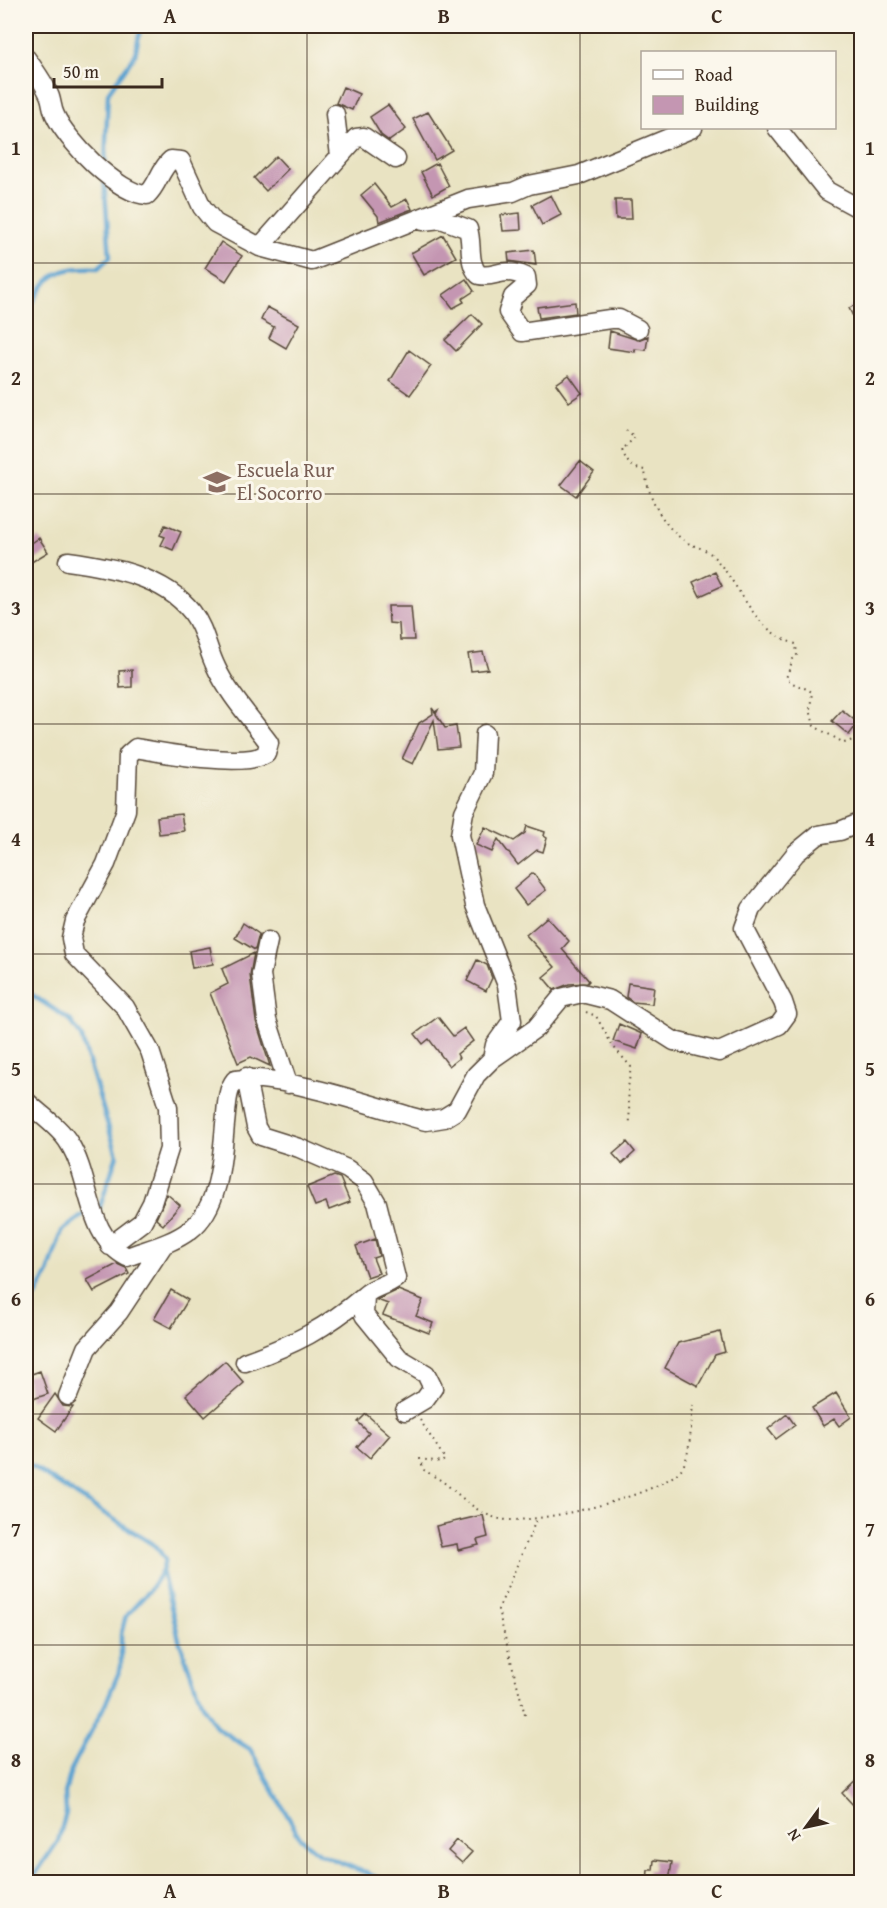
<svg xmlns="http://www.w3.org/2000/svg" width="887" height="1908" font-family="'Gentium Book Plus',serif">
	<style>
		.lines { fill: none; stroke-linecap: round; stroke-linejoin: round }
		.stream { stroke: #59a1d0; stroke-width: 4.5 }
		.building { fill: #c496b2 }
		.minor-casing { stroke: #554637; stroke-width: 21 }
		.path { stroke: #554637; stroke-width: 2; stroke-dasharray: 1.5 4.5; stroke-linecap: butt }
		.minor { stroke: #fff; stroke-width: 18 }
		.grid { fill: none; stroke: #3b2a1e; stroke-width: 1.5; stroke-opacity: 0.55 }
		.labels { text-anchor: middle; stroke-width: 6; stroke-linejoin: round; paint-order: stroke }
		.education-label { font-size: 20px; fill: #785e54; stroke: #fbf7ec; text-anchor: start }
		.neatline { fill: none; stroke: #3b2a1e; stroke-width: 2 }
		.grid-label { font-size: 20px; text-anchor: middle; font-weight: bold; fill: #3b2a1e }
	</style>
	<rect width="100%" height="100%" fill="#fbf7ec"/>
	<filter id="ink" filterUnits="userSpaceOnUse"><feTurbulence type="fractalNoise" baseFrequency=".0167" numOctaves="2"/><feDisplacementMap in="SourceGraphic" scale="12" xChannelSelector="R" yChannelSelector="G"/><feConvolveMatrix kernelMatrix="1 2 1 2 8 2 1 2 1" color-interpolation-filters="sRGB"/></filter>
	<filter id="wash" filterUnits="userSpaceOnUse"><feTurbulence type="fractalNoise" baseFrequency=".008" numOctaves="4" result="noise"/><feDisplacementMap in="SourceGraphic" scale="24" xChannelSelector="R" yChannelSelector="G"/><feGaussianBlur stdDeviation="1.35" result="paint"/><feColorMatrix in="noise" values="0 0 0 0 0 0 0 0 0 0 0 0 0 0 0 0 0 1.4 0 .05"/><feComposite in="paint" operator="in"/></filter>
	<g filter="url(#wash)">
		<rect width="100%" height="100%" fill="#e9e3c2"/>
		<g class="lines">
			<path class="stream" d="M 105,166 L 108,93 L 135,55 L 141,26
				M 26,315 C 46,278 53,266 98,268 L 110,257 L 104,180
				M 26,991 L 70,1020 L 81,1036 L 117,1155 L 99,1210
				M 26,1306 L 36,1296 L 48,1273 L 62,1231 L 87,1212
				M 26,1463 L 157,1547 L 165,1560 L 162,1571 L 149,1591 L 126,1616 L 121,1634 L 121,1667 L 105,1705 L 71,1770 L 65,1793 L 66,1813 L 58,1841 L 30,1882
				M 162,1571 L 180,1643 L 202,1705 L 217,1728 L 250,1749 L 300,1838 L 318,1853 L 388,1882"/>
		</g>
		<g id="blocks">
			<path class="building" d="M 343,87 L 359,94 L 352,110 L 336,103 Z
				M 388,105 L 406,129 L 389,141 L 381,135 L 370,117 Z
				M 428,112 L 452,150 L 435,160 L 413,119 Z
				M 276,156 L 288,169 L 266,191 L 254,178 Z
				M 437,163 L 449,186 L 433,195 L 421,172 Z
				M 374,184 L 392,207 L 407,199 L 412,209 L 379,222 L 378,216 L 361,195 Z
				M 551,195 L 561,215 L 542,225 L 532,205 Z
				M 615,200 L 631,200 L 632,219 L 616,219 Z
				M 520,213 L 521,230 L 503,231 L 501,215 Z
				M 443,235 L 456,257 L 424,275 L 411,253 Z
				M 221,242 L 242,256 L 226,281 L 205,268 Z
				M 534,250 L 536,265 L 509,261 L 508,253 Z
				M 466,279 L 474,291 L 462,299 L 464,302 L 453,308 L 443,295 Z
				M 575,302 L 576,313 L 539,318 L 537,307 Z
				M 861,302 L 861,333 L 849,308 Z
				M 267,307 L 299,324 L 286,348 L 269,338 L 274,327 L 261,320 Z
				M 472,314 L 482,324 L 456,351 L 445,340 Z
				M 610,331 L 638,340 L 648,336 L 646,350 L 635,349 L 635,352 L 608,348 Z
				M 409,350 L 431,366 L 410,395 L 390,381 Z
				M 569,375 L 582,393 L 569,402 L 556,384 Z
				M 580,461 L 594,472 L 576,496 L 561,485 Z
				M 165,525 L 181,532 L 173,550 L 161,545 L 165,537 L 160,535 Z
				M 39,538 L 48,552 L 30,563 L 26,556 L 26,547 Z
				M 715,572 L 722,586 L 700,596 L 693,582 Z
				M 388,606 L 411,606 L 414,640 L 400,640 L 399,624 L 389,623 Z
				M 483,652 L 488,669 L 471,671 L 468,654 Z
				M 132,670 L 132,687 L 120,688 L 119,671 Z
				M 432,708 L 435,712 L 438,710 L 436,714 L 445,728 L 456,726 L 459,747 L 438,749 L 434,720 L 413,764 L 402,759 L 419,723 L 433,714 Z
				M 842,710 L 858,723 L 849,735 L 832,721 Z
				M 181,814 L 184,831 L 159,834 L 157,817 Z
				M 527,826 L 545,832 L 544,836 L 547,838 L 543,852 L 537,850 L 518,865 L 498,839 L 492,852 L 476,845 L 485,827 L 514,841 L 525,833 Z
				M 533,873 L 546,890 L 526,905 L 514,889 Z
				M 547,917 L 569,941 L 562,949 L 589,981 L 587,983 L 569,984 L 554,990 L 543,977 L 555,967 L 526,935 Z
				M 243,923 L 259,934 L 255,950 L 235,938 Z
				M 210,947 L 213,964 L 192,968 L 189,951 Z
				M 254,953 L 250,975 L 256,1021 L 270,1066 L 251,1057 L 238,1063 L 210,993 L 228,984 L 222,969 Z
				M 477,960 L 487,965 L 492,978 L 486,991 L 467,981 Z
				M 628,983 L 654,987 L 652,1004 L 633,1002 L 626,997 Z
				M 438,1017 L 453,1036 L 464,1028 L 473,1041 L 457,1054 L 459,1058 L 449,1066 L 429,1039 L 423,1044 L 415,1034 Z
				M 619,1024 L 642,1034 L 637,1049 L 613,1041 Z
				M 627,1142 L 635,1152 L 622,1164 L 613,1154 Z
				M 334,1176 L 340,1178 L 350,1202 L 329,1210 L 326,1202 L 315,1206 L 307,1187 Z
				M 167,1194 L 180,1205 L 163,1225 L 156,1219 Z
				M 375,1239 L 379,1256 L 373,1258 L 379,1273 L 367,1277 L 356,1246 Z
				M 117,1264 L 126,1268 L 129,1274 L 94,1292 L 87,1280 Z
				M 171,1290 L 188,1300 L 171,1328 L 154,1319 Z
				M 398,1290 L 423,1300 L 416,1316 L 433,1323 L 429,1333 L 383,1315 L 388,1304 L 377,1300 Z
				M 720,1332 L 725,1352 L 715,1355 L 698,1386 L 665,1368 L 678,1343 Z
				M 225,1361 L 244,1383 L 205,1417 L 186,1395 Z
				M 40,1371 L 48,1394 L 30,1400 L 26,1376 Z
				M 836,1393 L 851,1417 L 839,1426 L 834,1419 L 823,1426 L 812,1408 Z
				M 55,1394 L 63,1406 L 73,1407 L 56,1431 L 38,1418 Z
				M 366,1414 L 390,1435 L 370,1458 L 357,1447 L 369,1433 L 358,1422 Z
				M 787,1414 L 795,1425 L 776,1439 L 768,1429 Z
				M 483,1515 L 488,1537 L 477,1540 L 479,1545 L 458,1550 L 457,1544 L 441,1547 L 436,1526 Z
				M 861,1775 L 861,1801 L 855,1807 L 842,1793 Z
				M 457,1840 L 472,1852 L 462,1863 L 448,1851 Z
				M 654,1860 L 672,1862 L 669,1882 L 647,1882 L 648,1870 L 653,1870 Z"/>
		</g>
	</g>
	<g filter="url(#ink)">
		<use href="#blocks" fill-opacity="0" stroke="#554637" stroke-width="1.5"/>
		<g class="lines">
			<defs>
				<path id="minor" d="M 26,58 C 34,69 45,84 50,97 C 52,103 52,109 55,115 C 66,140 118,194 147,195 C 158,185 160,169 171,160 L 181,161 L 202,207 L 215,223 L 260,247 L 312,261 L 468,199 L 513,192 L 529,185 L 579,175 L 693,128
					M 777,128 L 827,191 L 862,210
					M 340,156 L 356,138 L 364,137 L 396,159
					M 423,221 L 441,219 L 468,229 C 473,244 467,263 479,275 C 497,279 500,265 526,277 L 527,285 L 513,297 L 508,312 L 522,332 L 610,319 L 619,319 L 638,329
					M 260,247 L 340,156 L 335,114
					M 68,561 C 111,567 164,576 192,612 C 205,629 207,649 216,667 C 227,692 252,720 269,743 L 266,754 C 244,768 164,753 136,748 L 128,755 L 126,810 L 106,864 L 75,921 L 71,938 L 74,954 L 125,1007 L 150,1051 L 168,1107 L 169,1149 L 152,1203 L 142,1222 L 110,1246
					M 485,734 L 483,773 L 464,812 L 460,835 L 475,905 L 507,985 L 512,1021 L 495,1045 L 492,1059
					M 268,941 L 261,974 L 267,1020 L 288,1084
					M 246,1077 L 256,1127 L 261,1136 L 299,1148 L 347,1169 L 364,1181 L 377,1203 L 396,1278 C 386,1286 375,1286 365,1295 L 364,1315 L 399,1358 L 426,1374 L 433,1388 L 425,1399 L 405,1411
					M 26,1101 C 39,1114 60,1127 69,1143 C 92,1179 86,1236 127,1257 C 148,1249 172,1244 190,1230 C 220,1207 222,1158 225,1124 C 227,1109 226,1091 235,1080 C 274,1071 383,1109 426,1121 L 444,1118 L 457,1110 L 476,1075 L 492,1059 L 536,1028 L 561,998 L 582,993 L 610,1000 L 674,1041 L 719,1052 L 779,1025 L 787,1014 L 783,1002 L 744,928 L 751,909 L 796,853 L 818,835 L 840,831 L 862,822
					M 245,1362 C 295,1344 325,1329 365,1295
					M 68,1396 L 87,1348 L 119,1312 L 164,1244"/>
			</defs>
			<use href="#minor" class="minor-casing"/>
			<path class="path" d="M 626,430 L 635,437 L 622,450 C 627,463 631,468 645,470 C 647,496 664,529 688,543 C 696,547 706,549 712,555 C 743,587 752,631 796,644 L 797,656 L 793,659 L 786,678 C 794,686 803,686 812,692 L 810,709 L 814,726 L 844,743 L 862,737
				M 586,1012 L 596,1016 L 612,1045 L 631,1067 L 628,1088 L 630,1124
				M 420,1420 L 445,1459 L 442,1462 L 420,1459 L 424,1470 C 431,1475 440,1479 447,1485 C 464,1499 478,1514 500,1519 C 532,1526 664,1495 682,1468 C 691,1455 691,1420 693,1405
				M 525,1715 L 498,1610 L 537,1518"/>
			<use href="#minor" class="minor"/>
		</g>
	</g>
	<path class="grid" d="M 307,26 L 307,1882M 580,26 L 580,1882M 26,263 L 862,263M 26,494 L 862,494M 26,724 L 862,724M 26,954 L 862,954M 26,1184 L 862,1184M 26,1414 L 862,1414M 26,1645 L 862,1645"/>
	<defs>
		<symbol id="school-bare" viewBox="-9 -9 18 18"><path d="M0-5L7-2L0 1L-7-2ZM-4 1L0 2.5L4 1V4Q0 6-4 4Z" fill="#8d6e63" stroke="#fbf7ec" stroke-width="2.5" paint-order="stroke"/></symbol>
	</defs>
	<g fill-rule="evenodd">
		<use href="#school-bare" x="198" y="463" width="38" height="38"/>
	</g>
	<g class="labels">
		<g class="education-label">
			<text x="237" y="477">Escuela Rur<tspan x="237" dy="23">El Socorro</tspan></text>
		</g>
	</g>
	<rect width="887" height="1908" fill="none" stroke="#fbf7ec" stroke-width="66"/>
	<rect x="641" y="51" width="195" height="78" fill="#fbf7ec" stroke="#aea59a" stroke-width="1.5"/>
	<rect x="653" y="70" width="30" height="9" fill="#ffffff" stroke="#aea59a" stroke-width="1.5"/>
	<text x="695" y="81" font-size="18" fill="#3b2a1e">Road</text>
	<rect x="653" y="96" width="30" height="18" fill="#c496b2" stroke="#aea59a" stroke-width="1.5"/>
	<text x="695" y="111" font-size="18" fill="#3b2a1e">Building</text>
	<g transform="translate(806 1827) rotate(237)" stroke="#fbf7ec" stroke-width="4.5" paint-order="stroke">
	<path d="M0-4.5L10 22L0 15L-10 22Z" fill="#3b2a1e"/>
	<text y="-9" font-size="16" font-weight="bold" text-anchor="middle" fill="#3b2a1e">N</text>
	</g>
	<path d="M54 78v9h108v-9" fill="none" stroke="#3b2a1e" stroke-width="3"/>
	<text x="63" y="78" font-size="18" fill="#3b2a1e" stroke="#fbf7ec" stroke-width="4.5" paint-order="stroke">50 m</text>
	<rect x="33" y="33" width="821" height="1842" class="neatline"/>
	<g class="grid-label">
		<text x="170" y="23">A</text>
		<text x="444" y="23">B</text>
		<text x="717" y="23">C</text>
		<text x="16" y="155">1</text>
		<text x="870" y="155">1</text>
		<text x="16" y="385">2</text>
		<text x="870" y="385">2</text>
		<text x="16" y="615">3</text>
		<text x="870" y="615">3</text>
		<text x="16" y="846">4</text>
		<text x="870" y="846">4</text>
		<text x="16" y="1076">5</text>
		<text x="870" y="1076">5</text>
		<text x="16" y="1306">6</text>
		<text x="870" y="1306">6</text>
		<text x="16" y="1536">7</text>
		<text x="870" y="1536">7</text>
		<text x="16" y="1767">8</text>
		<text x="870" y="1767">8</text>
		<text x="170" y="1898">A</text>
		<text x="444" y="1898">B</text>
		<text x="717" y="1898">C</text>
	</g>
</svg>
